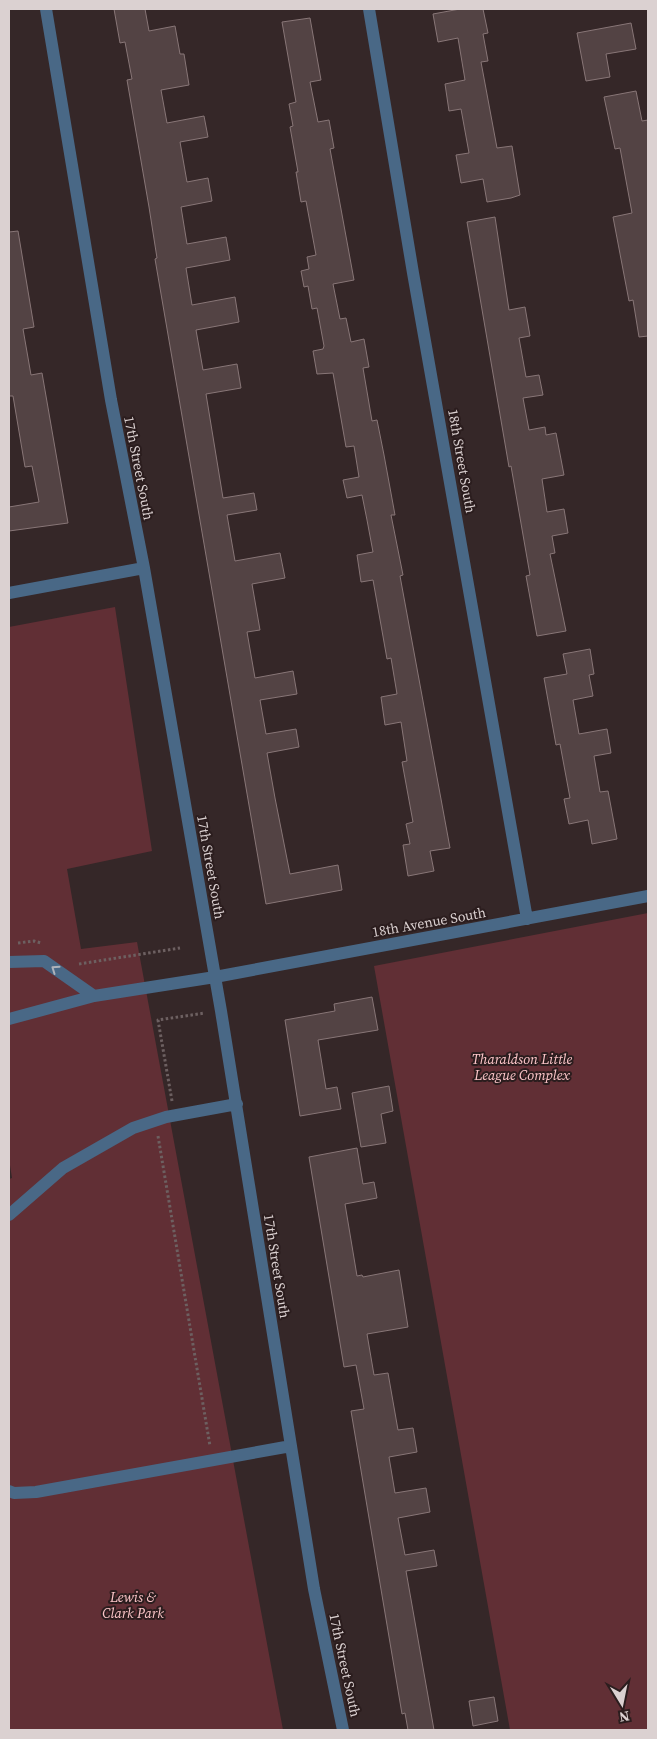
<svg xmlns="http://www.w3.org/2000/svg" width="657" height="1739" font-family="'Source Serif 4',serif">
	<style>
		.green { fill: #612f35 }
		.building { fill: #534344; stroke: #887677 }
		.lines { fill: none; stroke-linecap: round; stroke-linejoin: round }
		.path { stroke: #6d6061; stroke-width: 3; stroke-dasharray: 2.5 2.5; stroke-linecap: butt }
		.minor { stroke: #496886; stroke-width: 12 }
		.oneway { stroke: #afb2ba }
		.labels { text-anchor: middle; stroke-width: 4; stroke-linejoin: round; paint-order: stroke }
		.street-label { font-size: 14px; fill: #dbd1d1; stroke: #2b1d1e }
		.park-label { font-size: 14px; font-style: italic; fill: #fdc6c9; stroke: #2b1d1e }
	</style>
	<rect width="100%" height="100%" fill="#352728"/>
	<path class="green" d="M 115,607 L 152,851 L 67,869 L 81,949 L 137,942 L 283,1730 L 9,1730 L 9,1179 L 12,1178 L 9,1159 L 9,627 Z
		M 648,913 L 648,1730 L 510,1730 L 374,966 Z"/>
	<path class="building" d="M 114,9 L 145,9 L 149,31 L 175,26 L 180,54 L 184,54 L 189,85 L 161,90 L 167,123 L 204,116 L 208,137 L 180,142 L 187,182 L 208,178 L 212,201 L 181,207 L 187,244 L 226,237 L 230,260 L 186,268 L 192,305 L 235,297 L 239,322 L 196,330 L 203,370 L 237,364 L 241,388 L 206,394 L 223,498 L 254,493 L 257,510 L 227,515 L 235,561 L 280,553 L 285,578 L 252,584 L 260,630 L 247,632 L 255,678 L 293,671 L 297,694 L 260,700 L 266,734 L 296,729 L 299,747 L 267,753 L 275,798 L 290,874 L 338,865 L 342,890 L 266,904 L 155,259 L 157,258 L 149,207 L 127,80 L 132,79 L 125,42 L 120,43 Z
		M 460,9 L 483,9 L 488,33 L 483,34 L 488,61 L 481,62 L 497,148 L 512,146 L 520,195 L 511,198 L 487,202 L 483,179 L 461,183 L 456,155 L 469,153 L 461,109 L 449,111 L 445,84 L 465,80 L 458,38 L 438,42 L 433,14 Z
		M 310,18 L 321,80 L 310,82 L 318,122 L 329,120 L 334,148 L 330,149 L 354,280 L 333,284 L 340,319 L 346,318 L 351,342 L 364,339 L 369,367 L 363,368 L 372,421 L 377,420 L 384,455 L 395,515 L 391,515 L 403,575 L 400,576 L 450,848 L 430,851 L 434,871 L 408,876 L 403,845 L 410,844 L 406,824 L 413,822 L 402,762 L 407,761 L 401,722 L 385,725 L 381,697 L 397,694 L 391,658 L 387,659 L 373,580 L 361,582 L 357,555 L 373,552 L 367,520 L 362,495 L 347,498 L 343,480 L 359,477 L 354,446 L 346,447 L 333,373 L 317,374 L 313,351 L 323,349 L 324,346 L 317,308 L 312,309 L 308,286 L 304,287 L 301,271 L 309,269 L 307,257 L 316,255 L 306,201 L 301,202 L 296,172 L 298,172 L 290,127 L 293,126 L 289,104 L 296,102 L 282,22 Z
		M 631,23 L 636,49 L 606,54 L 610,77 L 586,81 L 577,33 Z
		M 636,91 L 642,121 L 648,120 L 648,336 L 639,337 L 633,300 L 629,301 L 613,217 L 632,213 L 620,148 L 615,149 L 604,97 Z
		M 495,217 L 509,310 L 525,307 L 530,336 L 519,338 L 526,377 L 539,375 L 543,395 L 523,398 L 529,430 L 545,427 L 546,435 L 556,433 L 564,475 L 542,479 L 547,512 L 564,509 L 568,533 L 552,536 L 555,553 L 550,554 L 566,631 L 537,636 L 526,576 L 530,575 L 511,466 L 509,467 L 467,222 Z
		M 18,231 L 34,327 L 23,329 L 31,375 L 42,373 L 68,523 L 9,531 L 9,507 L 39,502 L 32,466 L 25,467 L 13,396 L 9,396 L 9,232 Z
		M 590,649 L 594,674 L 589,675 L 593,696 L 573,700 L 579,734 L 607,729 L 611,753 L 594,756 L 600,792 L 608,791 L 617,839 L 592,844 L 588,820 L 569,824 L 564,799 L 570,798 L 560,744 L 556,745 L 544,678 L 567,674 L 563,654 Z
		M 372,997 L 378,1030 L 318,1040 L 326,1089 L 337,1087 L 341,1109 L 300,1116 L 285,1020 L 335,1011 L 334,1004 Z
		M 389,1086 L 393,1111 L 381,1114 L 386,1143 L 361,1147 L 352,1093 Z
		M 357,1148 L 363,1184 L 374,1182 L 377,1198 L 345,1204 L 357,1276 L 362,1275 L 363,1277 L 399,1270 L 408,1327 L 367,1334 L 374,1375 L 388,1373 L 398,1430 L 413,1428 L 417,1452 L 389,1457 L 395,1493 L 426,1488 L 430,1512 L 398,1518 L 405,1555 L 434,1550 L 437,1566 L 406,1571 L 434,1730 L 408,1730 L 405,1713 L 402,1714 L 351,1411 L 364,1409 L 356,1365 L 344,1367 L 309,1157 Z
		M 494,1697 L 498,1721 L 473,1726 L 469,1701 Z"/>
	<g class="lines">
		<path class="path" d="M 18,943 L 34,941 L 41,943
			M 79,964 L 180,948
			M 172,1101 L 158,1020 L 205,1013
			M 158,1136 L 210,1446"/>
		<path class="minor" d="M 46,9 L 111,400 L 144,568 L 221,1011 L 314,1589 L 343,1730
			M 369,9 L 413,273 L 527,919
			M 9,593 L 144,568
			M 9,962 L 44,961 L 94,996
			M 9,1019 L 94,996 L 215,977 L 648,896
			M 9,1215 L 63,1168 L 133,1128 L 166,1117 L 237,1104
			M 9,1491 L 14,1493 L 36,1492 L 291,1446"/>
	</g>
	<defs><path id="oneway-chevron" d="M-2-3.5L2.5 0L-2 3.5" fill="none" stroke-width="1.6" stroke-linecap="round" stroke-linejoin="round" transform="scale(1.25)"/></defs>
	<use class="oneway" href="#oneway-chevron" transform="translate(55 969) rotate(-145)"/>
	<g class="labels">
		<g class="street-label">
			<text transform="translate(462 461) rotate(80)" y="5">18th Street South</text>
			<text transform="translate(139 468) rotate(79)" y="5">17th Street South</text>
			<text transform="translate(211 867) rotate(80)" y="5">17th Street South</text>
			<text transform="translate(429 922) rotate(-10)" y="5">18th Avenue South</text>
			<text transform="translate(277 1266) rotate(81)" y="5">17th Street South</text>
			<text transform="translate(345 1665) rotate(78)" y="5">17th Street South</text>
		</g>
		<g class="park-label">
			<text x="522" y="1064">Tharaldson Little<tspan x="522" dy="16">League Complex</tspan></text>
			<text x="133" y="1602">Lewis &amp;<tspan x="133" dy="16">Clark Park</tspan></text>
		</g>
	</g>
	<rect width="657" height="1739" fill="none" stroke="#dbd1d1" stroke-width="20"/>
	<g transform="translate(622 1704) rotate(170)" stroke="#2b1d1e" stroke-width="4" paint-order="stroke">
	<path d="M0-4L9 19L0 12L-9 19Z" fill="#dbd1d1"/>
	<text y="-8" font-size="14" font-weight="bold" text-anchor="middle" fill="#dbd1d1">N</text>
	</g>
</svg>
